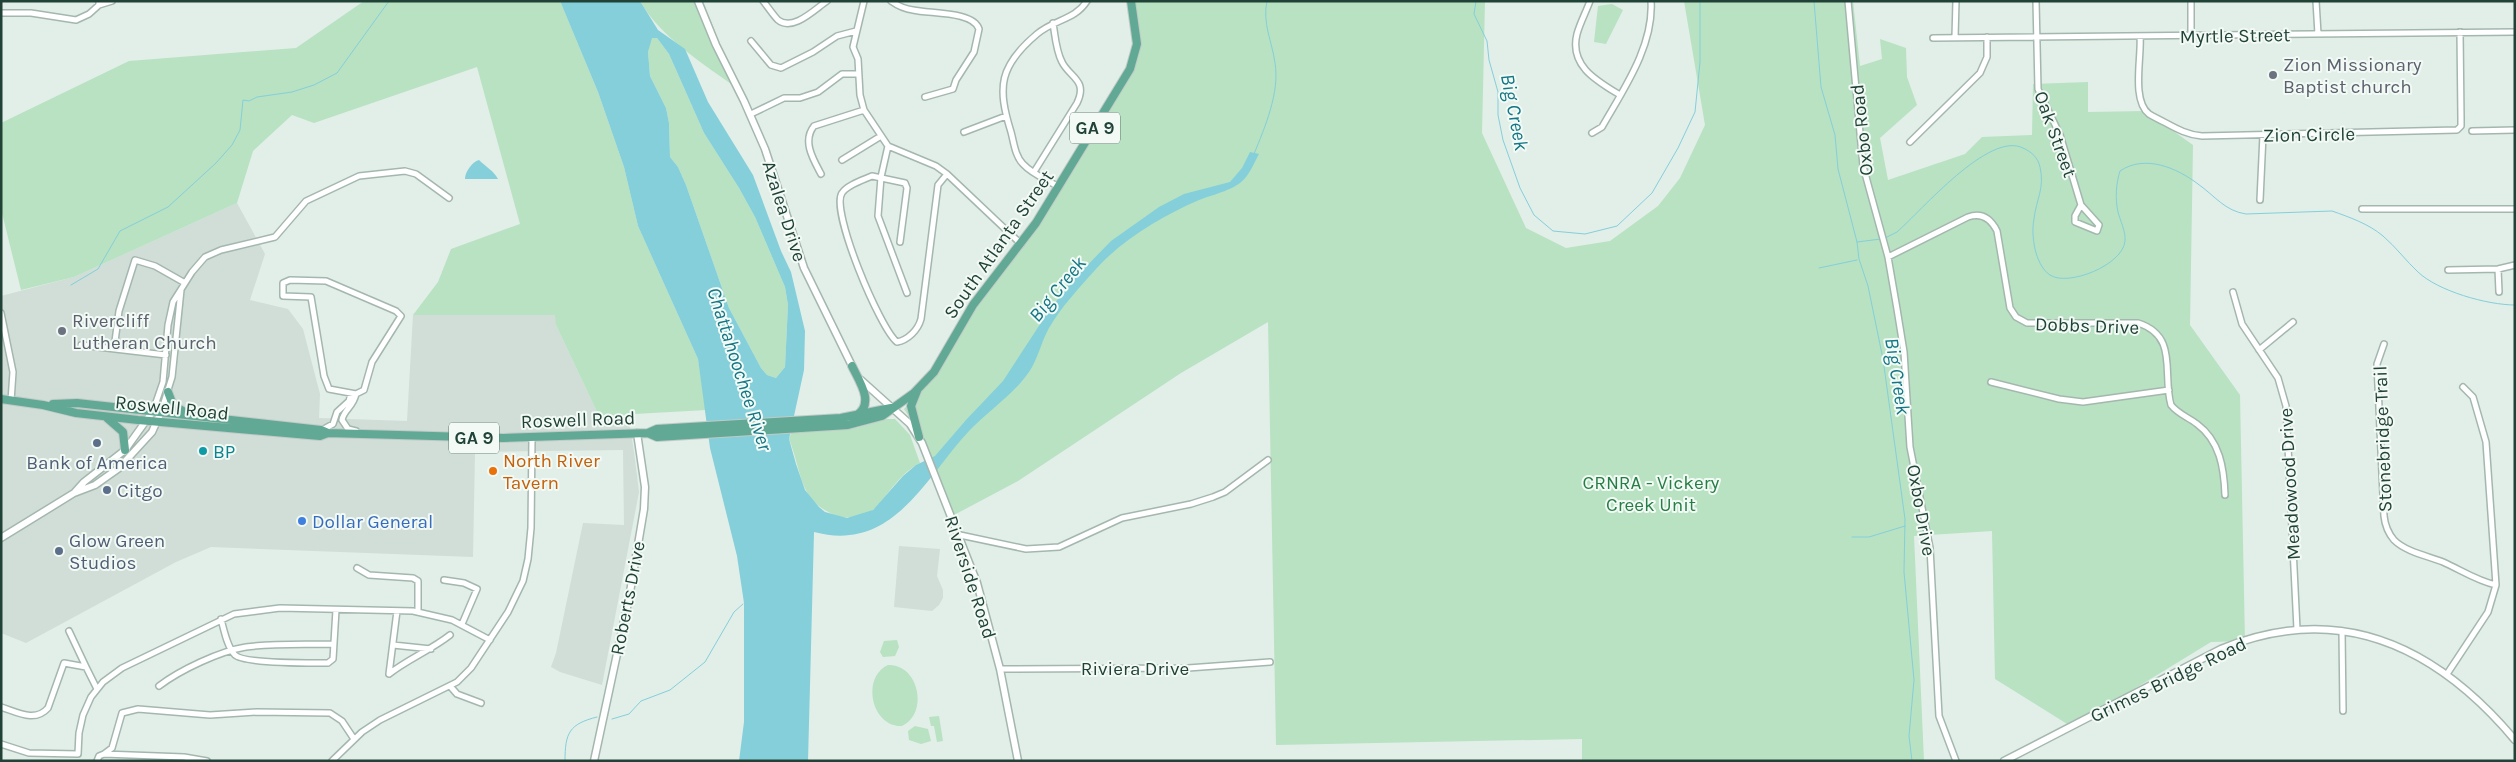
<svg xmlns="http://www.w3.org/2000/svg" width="2516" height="762" font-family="Karla,sans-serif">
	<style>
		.built { fill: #d0ded7 }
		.green { fill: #b8e2c2 }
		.water { fill: #84cfda; fill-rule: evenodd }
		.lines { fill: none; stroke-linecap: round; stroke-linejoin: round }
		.stream { stroke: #84cfda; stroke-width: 1 }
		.minor-casing { stroke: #a4b7af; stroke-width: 8 }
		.tertiary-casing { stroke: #a4b7af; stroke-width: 9 }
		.primary-casing { stroke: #c1cac7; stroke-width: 10 }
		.minor { stroke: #fff; stroke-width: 5 }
		.tertiary { stroke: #fff; stroke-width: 6 }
		.primary { stroke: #61a994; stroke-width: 8 }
		.worship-dot { fill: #6b7280; stroke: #f3faf6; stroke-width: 2 }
		.service-dot { fill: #5c6f8a; stroke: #f3faf6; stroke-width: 2 }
		.culture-dot { fill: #0f9aa8; stroke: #f3faf6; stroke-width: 2 }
		.food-dot { fill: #e8710a; stroke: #f3faf6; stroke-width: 2 }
		.shop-dot { fill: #3f7fe0; stroke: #f3faf6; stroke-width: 2 }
		.labels { text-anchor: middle; stroke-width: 4; stroke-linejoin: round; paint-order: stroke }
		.shield { fill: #f3faf6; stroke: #5f7970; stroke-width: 1 }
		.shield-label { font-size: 18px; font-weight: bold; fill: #204237 }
		.street-label { font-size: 19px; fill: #204237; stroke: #f3faf6 }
		.worship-label { font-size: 19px; fill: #5b616d; stroke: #f3faf6; text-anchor: start }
		.culture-label { font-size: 19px; fill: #0d838f; stroke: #f3faf6; text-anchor: start }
		.food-label { font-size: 19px; fill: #c56008; stroke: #f3faf6; text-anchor: start }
		.service-label { font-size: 19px; fill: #4e5e75; stroke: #f3faf6; text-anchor: start }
		.park-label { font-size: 19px; fill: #257e44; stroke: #f3faf6 }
		.shop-label { font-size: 19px; fill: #366cbe; stroke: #f3faf6; text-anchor: start }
		.water-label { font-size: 20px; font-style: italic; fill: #127685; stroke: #f3faf6 }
	</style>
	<rect width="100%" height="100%" fill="#e2eee8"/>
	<path class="built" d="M 237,203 L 265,254 L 250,300 L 288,309 L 303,329 L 320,394 L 319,418 L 407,421 L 413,315 L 556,315 L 556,325 L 599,416 L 628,414 L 634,452 L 639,492 L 602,685 L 560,672 L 551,667 L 556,653 L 583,523 L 624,525 L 623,450 L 475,452 L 473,557 L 211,547 L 176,562 L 26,643 L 1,633 L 1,296 L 74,277 Z
		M 899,546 L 940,549 L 937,576 L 943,590 L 943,598 L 939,605 L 932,611 L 894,607 Z"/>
	<path class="green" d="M 364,1 L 560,1 L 598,92 L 624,167 L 638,226 L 698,359 L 706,410 L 599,416 L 556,325 L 555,315 L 413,315 L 438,282 L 451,249 L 520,224 L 477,67 L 314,123 L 292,115 L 253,151 L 237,203 L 74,277 L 21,290 L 1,209 L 1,123 L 129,61 L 296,48 Z
		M 640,1 L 703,1 L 738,89 C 704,64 661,38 640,1 Z
		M 1129,1 L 1485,1 L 1482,133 L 1526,228 L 1566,248 L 1610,241 L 1658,206 L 1680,178 L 1705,125 L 1684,1 L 1853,1 L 1860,66 L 1882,59 L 1880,39 L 1906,48 L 1907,77 L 1917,105 L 1880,138 L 1888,180 L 1965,154 L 1982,137 L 2032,135 L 2033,84 L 2088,82 L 2088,112 L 2145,111 L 2193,145 L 2190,325 L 2240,395 L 2245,641 L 2211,642 L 2072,727 L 1995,679 L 1992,531 L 1914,536 L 1924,761 L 1582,761 L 1582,739 L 1276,745 L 1268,322 L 1181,373 L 1018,481 L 954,515 L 925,441 L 904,409 L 924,388 L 1118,91 L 1133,64 L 1135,36 Z
		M 1612,4 L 1623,10 L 1606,44 L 1594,42 L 1598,6 Z
		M 651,38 L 657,38 L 669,54 L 704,133 L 739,188 L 755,217 L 785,287 L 788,305 L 785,367 L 776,378 L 767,375 L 761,368 L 729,308 L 686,185 L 678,167 L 670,157 L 669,123 L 666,108 L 650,76 L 648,52 Z
		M 887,419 L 895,419 L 910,435 L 920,463 C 900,473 889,494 874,509 C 867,516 850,519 841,517 C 798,504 803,474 789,439 L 791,433 L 856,428 Z
		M 897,640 L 899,647 L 895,656 L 883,657 L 880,652 L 884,641 Z
		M 888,665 C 919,664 929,713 902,726 C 871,727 861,677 888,665 Z
		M 939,716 L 943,741 L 937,742 L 934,726 L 931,726 L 929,717 Z
		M 915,726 L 928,729 L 931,741 L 921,744 L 909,740 L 908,731 Z"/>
	<path class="water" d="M 560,1 L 640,1 L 658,30 L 685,49 L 708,102 L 753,175 L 781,251 L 791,272 L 805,331 L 804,370 L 789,439 L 796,464 L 805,490 L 819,507 L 825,512 L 847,518 L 873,510 L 903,476 L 916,465 L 935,456 L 966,420 L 1003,381 L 1050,309 L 1075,278 L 1111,241 L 1159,207 L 1184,194 L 1230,182 L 1242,168 L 1250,152 L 1259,154 C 1255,161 1251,171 1246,177 C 1236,190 1214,194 1199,200 C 1162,216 1123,239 1096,269 C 1080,287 1061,307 1049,328 C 1041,342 1038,359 1029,372 C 1013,395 988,411 969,431 C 925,478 893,553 814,532 L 808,761 L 739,761 L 744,722 L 744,603 L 737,556 L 710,448 L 698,359 L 638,226 L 624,167 L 598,92 ZM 652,38 L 657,38 L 669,54 L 704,133 L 739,188 L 755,217 L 785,287 L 788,305 L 785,367 L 776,378 L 767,375 L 761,368 L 729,308 L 686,185 L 678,167 L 670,157 L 669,123 L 666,108 L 650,76 L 648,52 Z
		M 479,160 C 486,167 494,171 498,179 L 465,179 C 465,172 472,162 479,160 Z"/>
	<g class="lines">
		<path class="stream" d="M 1476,1 L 1474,14 L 1487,41 L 1489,60 L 1498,92 L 1498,115 L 1503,140 L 1520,188 L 1534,215 L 1553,231 L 1585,234 L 1617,226 L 1652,193 L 1678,148 L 1695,112 L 1700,62 L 1700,1
			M 1814,1 L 1821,87 L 1835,135 L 1838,169 L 1857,242 L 1859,259 L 1868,286 L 1883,359 L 1905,519 L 1904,572 L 1914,680 L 1909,736 L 1912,761
			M 1254,154 C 1265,127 1280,92 1275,63 C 1272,41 1262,23 1267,1
			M 1885,238 L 1897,232 C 1922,210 1989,131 2023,148 C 2032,152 2038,158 2040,167 C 2045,188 2036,200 2034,219 C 2032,229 2033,239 2035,249 C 2037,258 2042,270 2050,275 C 2068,287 2123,265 2125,241 C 2126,232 2120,220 2118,212 C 2115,199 2116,183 2120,171 C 2145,154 2177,168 2198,184 C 2215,196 2225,211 2246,214 L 2332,211 C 2349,217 2369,224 2383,236 C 2396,247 2406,261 2418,272 C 2438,291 2487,305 2515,305
			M 1857,242 L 1881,239
			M 1819,268 L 1857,260
			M 71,285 L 98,269 L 120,231 L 168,207 L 216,163 L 232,145 L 240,130 L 243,100 L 249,101 L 257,97 L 292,92 L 314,85 L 337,73 L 389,1
			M 1852,537 L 1869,537 L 1905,526
			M 612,719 L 629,714 L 641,701 L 670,690 L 705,662 L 734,612 L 743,604
			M 565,761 C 565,733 569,724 597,717"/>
		<defs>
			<path id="minor" d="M 763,1 C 768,7 773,15 778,20 C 793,32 815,9 827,1
				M 864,1 L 853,47 L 858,59 L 860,95 L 864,110 L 888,146 L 936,166 L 947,174 L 1021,244
				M 891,1 C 898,6 905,9 913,10 C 930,14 973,11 979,29 L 974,52 L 956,80 L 953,89 L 925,97
				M 1590,1 C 1586,12 1580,23 1577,34 C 1569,66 1597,81 1620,95
				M 1848,1 L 1863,166 L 1888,257 L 1897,309 L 1904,352 L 1910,447 L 1930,548 L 1939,716 L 1956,761
				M 2036,1 L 2038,89 L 2060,135 L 2081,205 L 2099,225 L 2097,231 L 2075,222 L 2075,216 L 2081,205
				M 2191,1 L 2191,35
				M 2316,1 L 2318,34
				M 99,5 L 112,1
				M 1,13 L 31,13 L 76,20 L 89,14 L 99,5 L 99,1
				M 2140,36 C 2142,56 2131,100 2149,114 C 2154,117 2160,120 2166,123 C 2177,129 2188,135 2202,136 L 2457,130 L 2461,126 L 2461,118 L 2460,32
				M 1955,37 L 1956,1
				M 1933,38 L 2515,32
				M 751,41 L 771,65 L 781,68 L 813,52 L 837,36 L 856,31
				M 751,114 L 784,98 L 800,98 L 818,92 L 842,74 L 858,74
				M 2472,131 L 2515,130
				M 964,132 L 1006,116
				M 1592,133 L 1602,127 C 1623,90 1654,46 1651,1
				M 1910,142 L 1980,73 L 1987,57 L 1987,37
				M 888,146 L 881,177 L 878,216 L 907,293
				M 842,160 L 881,136
				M 1034,172 L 1077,103 C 1088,80 1070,78 1062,62 C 1056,51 1055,35 1053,23
				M 821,174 C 813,159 802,141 814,126 L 864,110
				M 1059,187 C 1047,180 1032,174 1023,164 C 1015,156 1014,143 1011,132 C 997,87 999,66 1037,34 C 1055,19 1075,20 1087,1
				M 2260,200 L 2263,135
				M 2362,209 L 2515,209
				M 900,242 L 907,188 L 905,183 L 872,176 C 863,180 847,185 842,193 C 830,210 880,329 897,342 C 908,340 918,330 921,319 L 938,185 L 947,174
				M 1888,257 L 1968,217 C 1982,212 1991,219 1997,231 L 2010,308 L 2016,317 L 2027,323 L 2138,323 C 2179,336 2162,374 2171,405 C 2178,414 2188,417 2197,424 C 2220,441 2224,468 2225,495
				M 2498,269 L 2499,292
				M 2448,270 L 2498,269 L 2515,265
				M 290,280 L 326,281 L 396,311 L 401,316 L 372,362 L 364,390 L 356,394 L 329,389 L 324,376 L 311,297 L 283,296 L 283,283 Z
				M 2233,292 L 2242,324 L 2278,378 L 2286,406 L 2297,629
				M 1,313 L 13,372 L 11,401
				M 2384,344 L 2377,364 L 2384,516 C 2385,525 2388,533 2394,540 C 2406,552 2428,556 2443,562 C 2461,570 2477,581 2496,585
				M 81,345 L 166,355
				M 114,349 L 119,311 L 135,260 L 155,266 L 185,283
				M 2259,350 L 2293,322
				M 1991,382 L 2059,399 L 2083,402 L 2169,390
				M 356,394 C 353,408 344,409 342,420 L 348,429 L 356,431
				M 153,411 L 163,382 L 168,325 L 173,302 L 192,272 L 205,257 L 221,250 L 275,237 L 306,201 L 359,176 L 405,171 L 416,174 L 449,198
				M 161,412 L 172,377 L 181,290
				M 322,430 L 333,424 L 337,412 L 349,401 L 351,394
				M 960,535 L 1026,549 L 1059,547 L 1122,518 L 1191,504 L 1213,497 L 1225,492 L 1268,460
				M 357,568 L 369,575 L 413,578 L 418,581 L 418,612
				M 444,580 L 464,583 L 477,589 L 462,624
				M 397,611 L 389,674 C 408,659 431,650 450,635
				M 221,619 C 224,630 227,647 235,655 C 244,664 312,663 328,663 L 333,659 L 336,610
				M 69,631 L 86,667
				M 2342,631 L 2343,711
				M 393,645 L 431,649
				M 1000,669 L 1188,668 L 1270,662
				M 2447,674 L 2488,612 L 2496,585 L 2486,442 L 2473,397 L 2463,387
				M 159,686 C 180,670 220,651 246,647 C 275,643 305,645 334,644
				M 450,686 L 457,694 L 481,703
				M 1,707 C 17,712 35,723 48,708 L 64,663 L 86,667 L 97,689
				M 1,744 L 29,753 L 78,754 L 79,733 L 83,715 L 91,697 L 103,682 L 122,668 L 234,614 L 280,608 L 413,611 L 452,620 L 490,640
				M 104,754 L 112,748 L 122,713 L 138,709 L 210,715 L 257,712 L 330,713 L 342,721 L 354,739
				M 97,761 L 99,756 L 104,754 L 184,757 L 207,761
				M 332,761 L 362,732 L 380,720 L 457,682 L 471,668 L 508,612 L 523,581 L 528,559 L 531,528 L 532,438"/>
			<path id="tertiary" d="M 698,1 L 716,45 L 744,101 L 765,149 L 804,268 L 854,370
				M 861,380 L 910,424 L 922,443 L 977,583 L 1000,669 L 1018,761
				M 75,492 L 84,482 L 125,450 L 153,411
				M 1,538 L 74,493 L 95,485 L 119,468 L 152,432 L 161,412
				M 594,761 L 629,598 L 644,509 L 645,487 L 637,433
				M 2004,761 L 2221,649 C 2340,600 2436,646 2515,740"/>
			<path id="primary" d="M 852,366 C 859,381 875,403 857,415
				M 917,391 L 911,406 L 919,437
				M 168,392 L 173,405 L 186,413
				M 1,399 L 43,405 L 76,413 L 138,420 L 320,436 L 328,433 L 503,438 L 648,433 L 657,437 L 848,425 L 882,416 L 914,393 L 934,372 L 973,305 L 1036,223 L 1130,69 L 1137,44 L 1131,1
				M 53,404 L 77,403 L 321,430 L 328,433
				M 107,418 L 123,432 L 125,450
				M 648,433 L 657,429 L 841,418 L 891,408"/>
		</defs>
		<use href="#minor" class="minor-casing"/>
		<use href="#tertiary" class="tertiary-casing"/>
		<use href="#primary" class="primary-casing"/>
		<use href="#minor" class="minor"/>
		<use href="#tertiary" class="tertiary"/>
		<use href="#primary" class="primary"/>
	</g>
	<g class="worship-dot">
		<circle cx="2273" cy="75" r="5"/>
		<circle cx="62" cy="331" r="5"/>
	</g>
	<g class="service-dot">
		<circle cx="97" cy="443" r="5"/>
		<circle cx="107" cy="490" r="5"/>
		<circle cx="59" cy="551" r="5"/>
	</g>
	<circle class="culture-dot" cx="203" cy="451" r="5"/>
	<circle class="food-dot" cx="493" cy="471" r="5"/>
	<circle class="shop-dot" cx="302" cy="521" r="5"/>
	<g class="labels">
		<g class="shield">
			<rect x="1070" y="112.5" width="50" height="31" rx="4"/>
			<rect x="449" y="422.5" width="50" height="31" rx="4"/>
		</g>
		<g class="shield-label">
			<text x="1095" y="134">GA 9</text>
			<text x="474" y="444">GA 9</text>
		</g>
		<g class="street-label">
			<text transform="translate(2235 35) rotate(-1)" y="7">Myrtle Street</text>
			<text transform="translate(1861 130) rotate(-96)" y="7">Oxbo Road</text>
			<text transform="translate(2056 134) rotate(70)" y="7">Oak Street</text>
			<text transform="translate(2309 134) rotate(-1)" y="7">Zion Circle</text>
			<text transform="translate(785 211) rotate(72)" y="7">Azalea Drive</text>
			<text transform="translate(998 244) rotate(-55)" y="7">South Atlanta Street</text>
			<text transform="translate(2087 325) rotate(2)" y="7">Dobbs Drive</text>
			<text transform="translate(172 407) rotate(6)" y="7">Roswell Road</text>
			<text transform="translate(578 419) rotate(-2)" y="7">Roswell Road</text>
			<text transform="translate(2382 439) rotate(-92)" y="7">Stonebridge Trail</text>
			<text transform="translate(2289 484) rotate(-93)" y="7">Meadowood Drive</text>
			<text transform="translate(1922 510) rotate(80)" y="7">Oxbo Drive</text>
			<text transform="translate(971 577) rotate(72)" y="7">Riverside Road</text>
			<text transform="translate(627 598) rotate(-79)" y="7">Roberts Drive</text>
			<text x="1135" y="675">Riviera Drive</text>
			<text transform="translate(2168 679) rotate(-26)" y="7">Grimes Bridge Road</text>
		</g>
		<g class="worship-label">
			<text x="2283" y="71">Zion Missionary<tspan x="2283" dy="22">Baptist church</tspan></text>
			<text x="72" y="327">Rivercliff<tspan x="72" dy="22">Lutheran Church</tspan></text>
		</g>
		<g class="culture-label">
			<text x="213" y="458">BP</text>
		</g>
		<g class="food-label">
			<text x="503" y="467">North River<tspan x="503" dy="22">Tavern</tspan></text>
		</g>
		<g class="service-label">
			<text x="97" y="469" text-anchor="middle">Bank of America</text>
			<text x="117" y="497">Citgo</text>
			<text x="69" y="547">Glow Green<tspan x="69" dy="22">Studios</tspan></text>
		</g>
		<g class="park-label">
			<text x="1651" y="489">CRNRA - Vickery<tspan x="1651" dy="22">Creek Unit</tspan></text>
		</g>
		<g class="shop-label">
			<text x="312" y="528">Dollar General</text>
		</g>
		<g class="water-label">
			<text transform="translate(1515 112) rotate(79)" y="7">Big Creek</text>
			<text transform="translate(1057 289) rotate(-51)" y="7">Big Creek</text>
			<text transform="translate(740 369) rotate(72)" y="7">Chattahoochee River</text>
			<text transform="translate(1898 376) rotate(81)" y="7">Big Creek</text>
		</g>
	</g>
	<rect width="2516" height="762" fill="none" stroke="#204237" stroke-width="5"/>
</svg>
